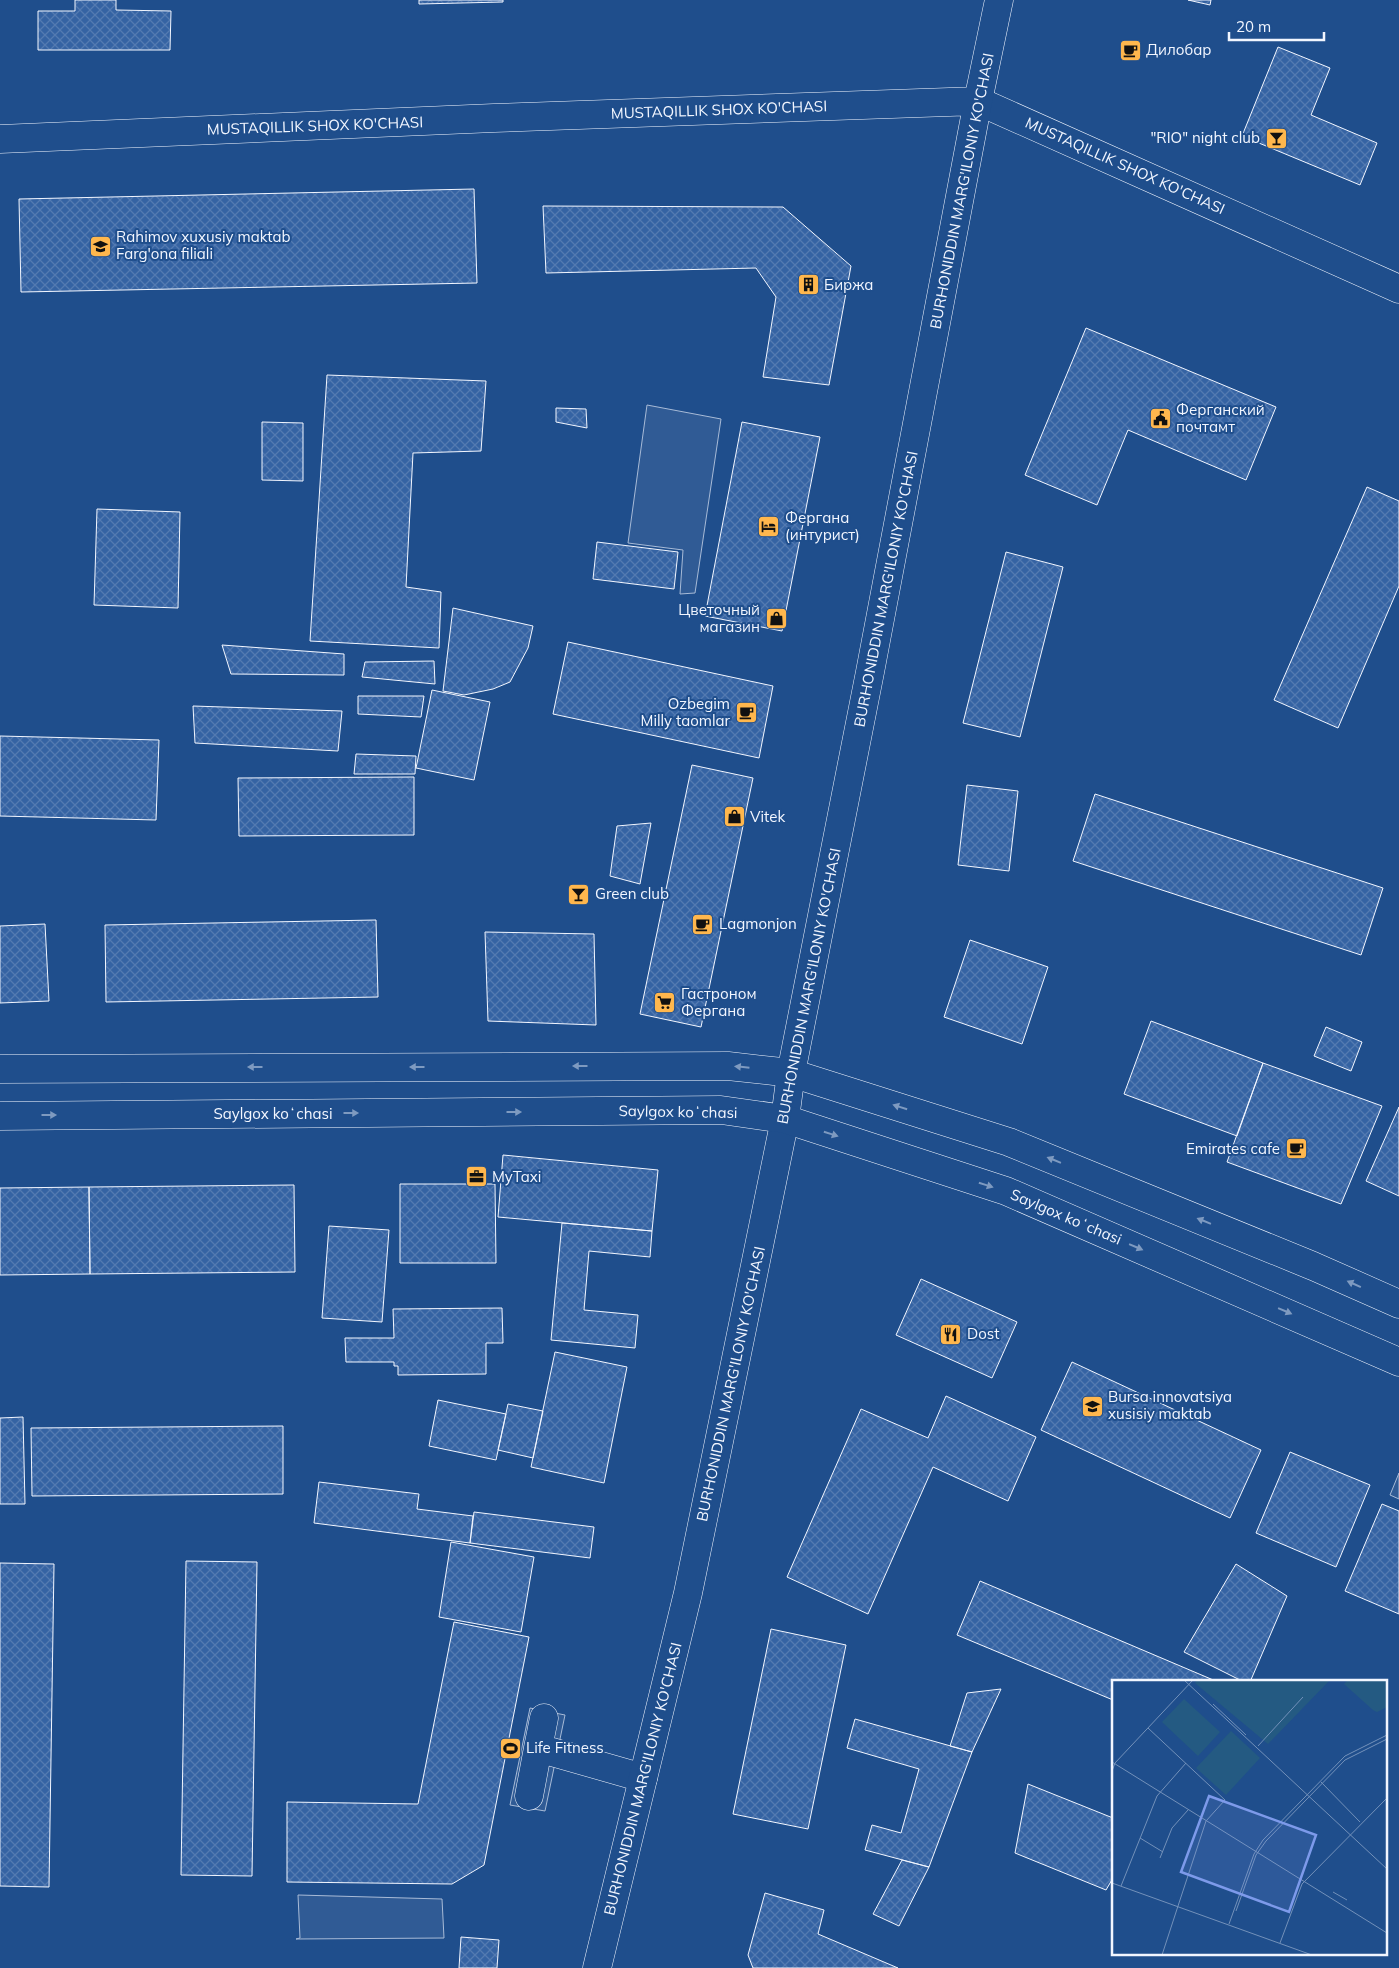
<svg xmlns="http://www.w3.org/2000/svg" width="1399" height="1968" font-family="Mulish,sans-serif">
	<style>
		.parking { fill: #305b95; stroke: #a8bbd7 }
		.building { fill: url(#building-cross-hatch); stroke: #f2f6ff }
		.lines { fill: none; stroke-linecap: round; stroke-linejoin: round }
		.minor-casing { stroke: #f2f6ff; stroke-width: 29 }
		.tertiary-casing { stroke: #f2f6ff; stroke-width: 29 }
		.secondary-casing { stroke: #f2f6ff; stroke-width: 29 }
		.minor { stroke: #1f4e8c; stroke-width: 28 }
		.tertiary { stroke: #1f4e8c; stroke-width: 28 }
		.secondary { stroke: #1f4e8c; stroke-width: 28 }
		.oneway { fill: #7e9ac0 }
		.labels { text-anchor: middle; stroke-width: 4; stroke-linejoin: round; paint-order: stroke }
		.poi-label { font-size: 15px; fill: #f2f6ff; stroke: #1f4e8c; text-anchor: start }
		.street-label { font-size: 15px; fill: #f2f6ff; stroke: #1f4e8c }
		.inset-road { fill: none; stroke: #7391ba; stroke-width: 1 }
		.view { fill: #7d9aea; fill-opacity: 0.15; stroke: #7d9aea; stroke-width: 2.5 }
		.inset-edge { fill: none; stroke: #f2f6ff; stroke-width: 2.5 }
	</style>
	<defs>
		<pattern id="building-cross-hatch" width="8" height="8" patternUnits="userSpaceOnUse" patternTransform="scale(1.25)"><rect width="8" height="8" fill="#3563a3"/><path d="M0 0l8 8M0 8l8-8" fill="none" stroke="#537ab1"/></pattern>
	</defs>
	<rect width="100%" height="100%" fill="#1f4e8c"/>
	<path class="parking" d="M 647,405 L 721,419 L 695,593 L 680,594 L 683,550 L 628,543 Z
		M 1399,1473 L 1399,1499 L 1390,1495 Z
		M 530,1708 L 565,1715 L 545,1811 L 510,1805 Z
		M 298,1895 L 442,1899 L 444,1938 L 296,1939 L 300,1938 Z"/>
	<path class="building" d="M 75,0 L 116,0 L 116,10 L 171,11 L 170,50 L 38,50 L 38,11 L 75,11 Z
		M 419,0 L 503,0 L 503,2 L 419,4 Z
		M 1188,0 L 1211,0 L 1210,5 Z
		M 1278,47 L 1330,68 L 1311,115 L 1377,143 L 1360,185 L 1242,136 Z
		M 474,189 L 477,283 L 21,292 L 19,199 Z
		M 543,206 L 783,207 L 851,266 L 829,385 L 763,377 L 776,297 L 756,268 L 546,273 Z
		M 1086,328 L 1276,407 L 1246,480 L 1128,430 L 1097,505 L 1025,475 Z
		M 327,375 L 486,381 L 481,451 L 413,453 L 406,587 L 441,592 L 439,648 L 310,641 Z
		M 556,408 L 586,409 L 587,428 L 556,422 Z
		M 262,422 L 303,423 L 303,481 L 262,480 Z
		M 742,422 L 820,437 L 782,631 L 705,616 Z
		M 1367,487 L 1399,501 L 1399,586 L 1338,728 L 1274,700 Z
		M 97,509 L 180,512 L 178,608 L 94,605 Z
		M 597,542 L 678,552 L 674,589 L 593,579 Z
		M 1006,552 L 1063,567 L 1020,737 L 963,723 Z
		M 453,608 L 533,626 L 528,648 L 510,682 L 493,689 L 464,695 L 443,691 Z
		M 568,642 L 773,686 L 759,758 L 553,714 Z
		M 222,645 L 344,654 L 344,675 L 231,674 Z
		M 434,661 L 435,684 L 362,677 L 365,662 Z
		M 432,690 L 490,702 L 474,780 L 416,768 Z
		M 358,696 L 424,696 L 421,717 L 358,714 Z
		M 193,706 L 342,711 L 338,751 L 195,743 Z
		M 0,736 L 159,740 L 156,820 L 0,816 Z
		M 356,754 L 416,756 L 415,774 L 354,774 Z
		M 692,765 L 753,778 L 701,1027 L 640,1014 Z
		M 414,777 L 414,835 L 239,836 L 238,778 Z
		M 967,785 L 1018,791 L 1009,871 L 958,865 Z
		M 1095,794 L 1383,888 L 1361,955 L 1073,861 Z
		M 651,823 L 640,884 L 610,876 L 617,826 Z
		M 376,920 L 378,997 L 106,1002 L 105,925 Z
		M 45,924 L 49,1001 L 0,1003 L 0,926 Z
		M 485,932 L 594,934 L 596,1025 L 488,1021 Z
		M 970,940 L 1048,967 L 1022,1044 L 944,1017 Z
		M 1151,1021 L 1263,1063 L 1237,1136 L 1124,1094 Z
		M 1326,1027 L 1362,1042 L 1351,1071 L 1314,1056 Z
		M 1263,1063 L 1382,1106 L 1341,1204 L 1227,1162 Z
		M 1399,1107 L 1399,1196 L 1366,1181 Z
		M 503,1155 L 658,1170 L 652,1231 L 498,1217 Z
		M 400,1184 L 495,1184 L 496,1263 L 400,1263 Z
		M 294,1185 L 295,1272 L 90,1274 L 89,1187 Z
		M 89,1187 L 90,1274 L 0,1275 L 0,1188 Z
		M 562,1223 L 652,1231 L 650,1257 L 589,1251 L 584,1310 L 638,1315 L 635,1348 L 551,1340 Z
		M 329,1226 L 389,1230 L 382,1322 L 322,1318 Z
		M 921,1279 L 1017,1322 L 992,1378 L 896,1335 Z
		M 502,1308 L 503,1343 L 486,1343 L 486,1374 L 398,1375 L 398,1366 L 394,1366 L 394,1362 L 346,1362 L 345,1338 L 394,1338 L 393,1309 Z
		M 555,1352 L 627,1367 L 604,1483 L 531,1467 Z
		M 1072,1362 L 1261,1450 L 1230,1518 L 1041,1430 Z
		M 946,1396 L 1036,1437 L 1008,1501 L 933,1467 L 868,1614 L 787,1577 L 861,1409 L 928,1438 Z
		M 438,1400 L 506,1414 L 496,1460 L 429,1446 Z
		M 508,1404 L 543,1411 L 533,1458 L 498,1450 Z
		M 23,1417 L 25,1504 L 0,1504 L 0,1418 Z
		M 283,1426 L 283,1494 L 32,1496 L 31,1428 Z
		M 1290,1452 L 1370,1485 L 1336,1567 L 1256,1533 Z
		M 319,1482 L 419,1494 L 417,1509 L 473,1516 L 470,1543 L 314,1523 Z
		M 1382,1504 L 1399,1511 L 1399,1614 L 1345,1591 Z
		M 474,1512 L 594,1527 L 590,1558 L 470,1543 Z
		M 451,1542 L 534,1557 L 521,1632 L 439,1617 Z
		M 186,1561 L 257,1562 L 252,1876 L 181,1875 Z
		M 0,1563 L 54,1564 L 49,1887 L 0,1886 Z
		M 1236,1564 L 1287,1596 L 1250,1682 L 1244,1682 L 1184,1652 Z
		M 980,1581 L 1218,1682 L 1113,1682 L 1113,1700 L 957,1635 Z
		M 454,1622 L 529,1637 L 484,1865 L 452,1884 L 287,1882 L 287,1802 L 418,1804 Z
		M 771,1629 L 846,1645 L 808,1829 L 733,1814 Z
		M 1001,1689 L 972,1752 L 950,1746 L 967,1693 Z
		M 855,1719 L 972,1752 L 929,1867 L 865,1850 L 872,1825 L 901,1833 L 919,1769 L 847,1748 Z
		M 1028,1784 L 1113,1818 L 1113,1878 L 1106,1890 L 1015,1853 Z
		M 902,1860 L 929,1867 L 899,1926 L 873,1914 Z
		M 765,1893 L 824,1910 L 818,1934 L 898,1968 L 753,1968 L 748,1955 Z
		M 461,1937 L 499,1940 L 497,1968 L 459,1968 Z"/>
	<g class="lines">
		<defs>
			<path id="minor" d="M 978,101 L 1399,289
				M 538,1748 L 544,1718
				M 529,1796 L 538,1748 L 643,1778"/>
			<path id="tertiary" d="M 0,139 L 494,118 L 978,101
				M 597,1968 L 688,1593 L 785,1119 L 791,1073 L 870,672 L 978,101 L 999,0"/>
			<path id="secondary" d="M 0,1069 L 728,1066 L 791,1073 L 1009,1142 L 1313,1266 L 1399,1304
				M 0,1116 L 721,1110 L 785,1119 L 1006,1191 L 1399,1362"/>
		</defs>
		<use href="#minor" class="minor-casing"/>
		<use href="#tertiary" class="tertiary-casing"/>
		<use href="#secondary" class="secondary-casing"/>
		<use href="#minor" class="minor"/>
		<use href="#tertiary" class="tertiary"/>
		<use href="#secondary" class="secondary"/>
	</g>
	<defs><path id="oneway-solid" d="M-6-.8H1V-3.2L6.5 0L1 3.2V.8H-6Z" transform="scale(1.25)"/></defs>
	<g class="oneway">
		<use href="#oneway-solid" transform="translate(580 1066) rotate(180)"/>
		<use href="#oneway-solid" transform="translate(255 1067) rotate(180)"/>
		<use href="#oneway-solid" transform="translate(417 1067) rotate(180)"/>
		<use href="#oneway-solid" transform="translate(742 1067) rotate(-174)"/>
		<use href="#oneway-solid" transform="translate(900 1107) rotate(-162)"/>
		<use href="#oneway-solid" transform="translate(514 1112)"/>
		<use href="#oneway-solid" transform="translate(351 1113)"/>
		<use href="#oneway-solid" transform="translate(49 1115)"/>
		<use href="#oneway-solid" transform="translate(831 1134) rotate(18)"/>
		<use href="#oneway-solid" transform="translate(1054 1160) rotate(-158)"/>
		<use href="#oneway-solid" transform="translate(986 1185) rotate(18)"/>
		<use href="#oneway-solid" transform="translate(1204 1221) rotate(-158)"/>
		<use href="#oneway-solid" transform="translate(1136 1247) rotate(23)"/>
		<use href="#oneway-solid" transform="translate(1354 1284) rotate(-156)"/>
		<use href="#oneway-solid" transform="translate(1285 1311) rotate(23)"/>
	</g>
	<defs>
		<symbol id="cafe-square" viewBox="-11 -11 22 22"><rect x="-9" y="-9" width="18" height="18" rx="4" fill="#ffb74d" stroke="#1f4e8c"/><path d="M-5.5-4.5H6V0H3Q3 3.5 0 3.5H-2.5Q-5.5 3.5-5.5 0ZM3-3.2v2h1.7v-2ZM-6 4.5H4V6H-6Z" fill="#111"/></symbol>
		<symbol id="bar-square" viewBox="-11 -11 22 22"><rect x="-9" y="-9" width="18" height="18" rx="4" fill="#ffb74d" stroke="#1f4e8c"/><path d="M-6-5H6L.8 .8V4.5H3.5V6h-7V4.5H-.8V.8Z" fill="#111"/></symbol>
		<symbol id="school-square" viewBox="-11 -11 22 22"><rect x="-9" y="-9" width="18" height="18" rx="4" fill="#ffb74d" stroke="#1f4e8c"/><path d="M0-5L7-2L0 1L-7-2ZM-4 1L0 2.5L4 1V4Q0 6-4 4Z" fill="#111"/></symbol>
		<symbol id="building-square" viewBox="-11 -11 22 22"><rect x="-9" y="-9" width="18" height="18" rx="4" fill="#ffb74d" stroke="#1f4e8c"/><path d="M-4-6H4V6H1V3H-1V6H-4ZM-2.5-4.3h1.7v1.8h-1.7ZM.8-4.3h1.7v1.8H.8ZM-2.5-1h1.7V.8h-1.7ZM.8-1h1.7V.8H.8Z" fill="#111"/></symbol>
		<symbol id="civic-square" viewBox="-11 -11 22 22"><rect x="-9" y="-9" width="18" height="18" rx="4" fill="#ffb74d" stroke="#1f4e8c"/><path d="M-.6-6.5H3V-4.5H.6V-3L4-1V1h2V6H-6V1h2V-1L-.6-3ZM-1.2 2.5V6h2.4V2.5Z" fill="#111"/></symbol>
		<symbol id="hotel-square" viewBox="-11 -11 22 22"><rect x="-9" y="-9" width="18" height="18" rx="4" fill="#ffb74d" stroke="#1f4e8c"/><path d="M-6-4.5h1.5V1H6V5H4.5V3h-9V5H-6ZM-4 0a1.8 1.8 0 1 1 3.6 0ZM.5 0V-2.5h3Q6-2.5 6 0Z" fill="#111"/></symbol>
		<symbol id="shop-square" viewBox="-11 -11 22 22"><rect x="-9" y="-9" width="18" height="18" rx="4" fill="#ffb74d" stroke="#1f4e8c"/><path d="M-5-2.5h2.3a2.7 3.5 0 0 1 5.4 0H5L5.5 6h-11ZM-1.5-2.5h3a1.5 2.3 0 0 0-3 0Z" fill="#111"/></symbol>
		<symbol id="supermarket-square" viewBox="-11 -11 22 22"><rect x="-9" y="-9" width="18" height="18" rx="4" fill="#ffb74d" stroke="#1f4e8c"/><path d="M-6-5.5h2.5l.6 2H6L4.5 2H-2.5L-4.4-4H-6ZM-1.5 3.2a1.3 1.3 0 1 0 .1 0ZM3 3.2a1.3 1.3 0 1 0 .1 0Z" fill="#111"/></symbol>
		<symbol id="office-square" viewBox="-11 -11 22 22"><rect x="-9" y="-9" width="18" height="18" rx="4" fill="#ffb74d" stroke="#1f4e8c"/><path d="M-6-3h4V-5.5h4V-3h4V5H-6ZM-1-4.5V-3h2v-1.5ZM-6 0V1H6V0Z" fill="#111"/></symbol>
		<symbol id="restaurant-square" viewBox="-11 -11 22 22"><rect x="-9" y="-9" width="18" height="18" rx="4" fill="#ffb74d" stroke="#1f4e8c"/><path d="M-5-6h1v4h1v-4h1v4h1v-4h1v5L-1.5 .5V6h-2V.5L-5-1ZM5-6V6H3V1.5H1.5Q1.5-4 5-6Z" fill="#111"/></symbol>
		<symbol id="stadium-square" viewBox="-11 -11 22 22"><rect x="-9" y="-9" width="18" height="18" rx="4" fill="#ffb74d" stroke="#1f4e8c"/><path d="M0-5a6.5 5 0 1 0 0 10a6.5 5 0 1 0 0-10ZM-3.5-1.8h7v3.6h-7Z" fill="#111"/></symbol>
	</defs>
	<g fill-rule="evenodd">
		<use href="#cafe-square" x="1118" y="38" width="25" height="25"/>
		<use href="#bar-square" x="1264" y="126" width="25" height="25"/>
		<use href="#school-square" x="88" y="234" width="25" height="25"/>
		<use href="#building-square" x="796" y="272" width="25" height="25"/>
		<use href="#civic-square" x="1148" y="406" width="25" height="25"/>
		<use href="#hotel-square" x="756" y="514" width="25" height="25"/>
		<use href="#shop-square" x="764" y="606" width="25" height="25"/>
		<use href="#cafe-square" x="734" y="700" width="25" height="25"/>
		<use href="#shop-square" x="722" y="804" width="25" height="25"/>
		<use href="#bar-square" x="566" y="882" width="25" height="25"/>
		<use href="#cafe-square" x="690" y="912" width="25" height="25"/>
		<use href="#supermarket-square" x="652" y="990" width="25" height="25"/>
		<use href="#cafe-square" x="1284" y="1136" width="25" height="25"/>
		<use href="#office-square" x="464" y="1164" width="25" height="25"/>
		<use href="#restaurant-square" x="938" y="1322" width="25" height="25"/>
		<use href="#school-square" x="1080" y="1394" width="25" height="25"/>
		<use href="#stadium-square" x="498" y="1736" width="25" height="25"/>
	</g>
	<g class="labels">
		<g class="poi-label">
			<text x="1146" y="55">Дилобар</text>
			<text x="1260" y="143" text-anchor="end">"RIO" night club</text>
			<text x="116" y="242">Rahimov xuxusiy maktab<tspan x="116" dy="17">Farg'ona filiali</tspan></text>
			<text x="824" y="290">Биржа</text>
			<text x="1176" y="415">Ферганский<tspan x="1176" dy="17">почтамт</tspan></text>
			<text x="785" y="523">Фергана<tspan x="785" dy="17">(интурист)</tspan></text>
			<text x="760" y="615" text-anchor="end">Цветочный<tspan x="760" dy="17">магазин</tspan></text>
			<text x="730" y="709" text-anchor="end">Ozbegim<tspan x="730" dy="17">Milly taomlar</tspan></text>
			<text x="750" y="822">Vitek</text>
			<text x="595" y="899">Green club</text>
			<text x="719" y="929">Lagmonjon</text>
			<text x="681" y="999">Гастроном<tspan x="681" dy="17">Фергана</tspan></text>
			<text x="1280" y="1154" text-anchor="end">Emirates cafe</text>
			<text x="492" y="1182">MyTaxi</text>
			<text x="967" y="1339">Dost</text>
			<text x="1108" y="1402">Bursa innovatsiya<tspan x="1108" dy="17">xusisiy maktab</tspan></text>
			<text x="526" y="1753">Life Fitness</text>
		</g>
		<g class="street-label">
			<text transform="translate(719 110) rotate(-2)" y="5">MUSTAQILLIK SHOX KO'CHASI</text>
			<text transform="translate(315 126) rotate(-2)" y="5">MUSTAQILLIK SHOX KO'CHASI</text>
			<text transform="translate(1125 166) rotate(24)" y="5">MUSTAQILLIK SHOX KO'CHASI</text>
			<text transform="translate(962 191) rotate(-79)" y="5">BURHONIDDIN MARG'ILONIY KO'CHASI</text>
			<text transform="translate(886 589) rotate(-79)" y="5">BURHONIDDIN MARG'ILONIY KO'CHASI</text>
			<text transform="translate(809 986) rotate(-79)" y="5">BURHONIDDIN MARG'ILONIY KO'CHASI</text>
			<text transform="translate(678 1112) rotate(1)" y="5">Saylgox koʻchasi</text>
			<text x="273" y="1119">Saylgox koʻchasi</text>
			<text transform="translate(1066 1217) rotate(23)" y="5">Saylgox koʻchasi</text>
			<text transform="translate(731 1384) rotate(-78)" y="5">BURHONIDDIN MARG'ILONIY KO'CHASI</text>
			<text transform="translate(643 1779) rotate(-76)" y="5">BURHONIDDIN MARG'ILONIY KO'CHASI</text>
		</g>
	</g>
	<g transform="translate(1112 1680)">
		<rect width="275" height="275" fill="#1f4e8c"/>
		<path d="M 236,0 L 275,0 L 275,27 L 265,32 L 261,30 L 232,4 Z" fill="#245a82"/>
		<path d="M 85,0 L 218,0 L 156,64 L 83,3 ZM 72,19 L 108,52 L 86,76 L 50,42 ZM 119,51 L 148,78 L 114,115 L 84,88 Z" fill="#245a82"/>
		<path class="inset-road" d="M 72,0 L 275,189M 101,24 L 134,55M 36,48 L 113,120 L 94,141 L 66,226M 146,66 L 191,17M 0,82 L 275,253M 0,91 L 3,83 L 81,0M 209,102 L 248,142M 28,158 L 51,172M 48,178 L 60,148 L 76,130M 0,203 L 200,275M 9,206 L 45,116 L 74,83M 221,212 L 235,220M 124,231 L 144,175 L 154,161 L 233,80 L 275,59M 117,244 L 142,174 L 151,160 L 233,76 L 275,55M 168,263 L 190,204 L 275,118M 50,275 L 66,226"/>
		<path class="view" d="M 97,116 L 204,155 L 177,232 L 69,192 Z"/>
		<rect width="275" height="275" class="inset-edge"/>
	</g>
	<path d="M1229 32v8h95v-8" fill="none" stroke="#f2f6ff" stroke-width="2.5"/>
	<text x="1236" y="32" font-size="15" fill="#f2f6ff" stroke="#1f4e8c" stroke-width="4" paint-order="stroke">20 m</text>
</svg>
